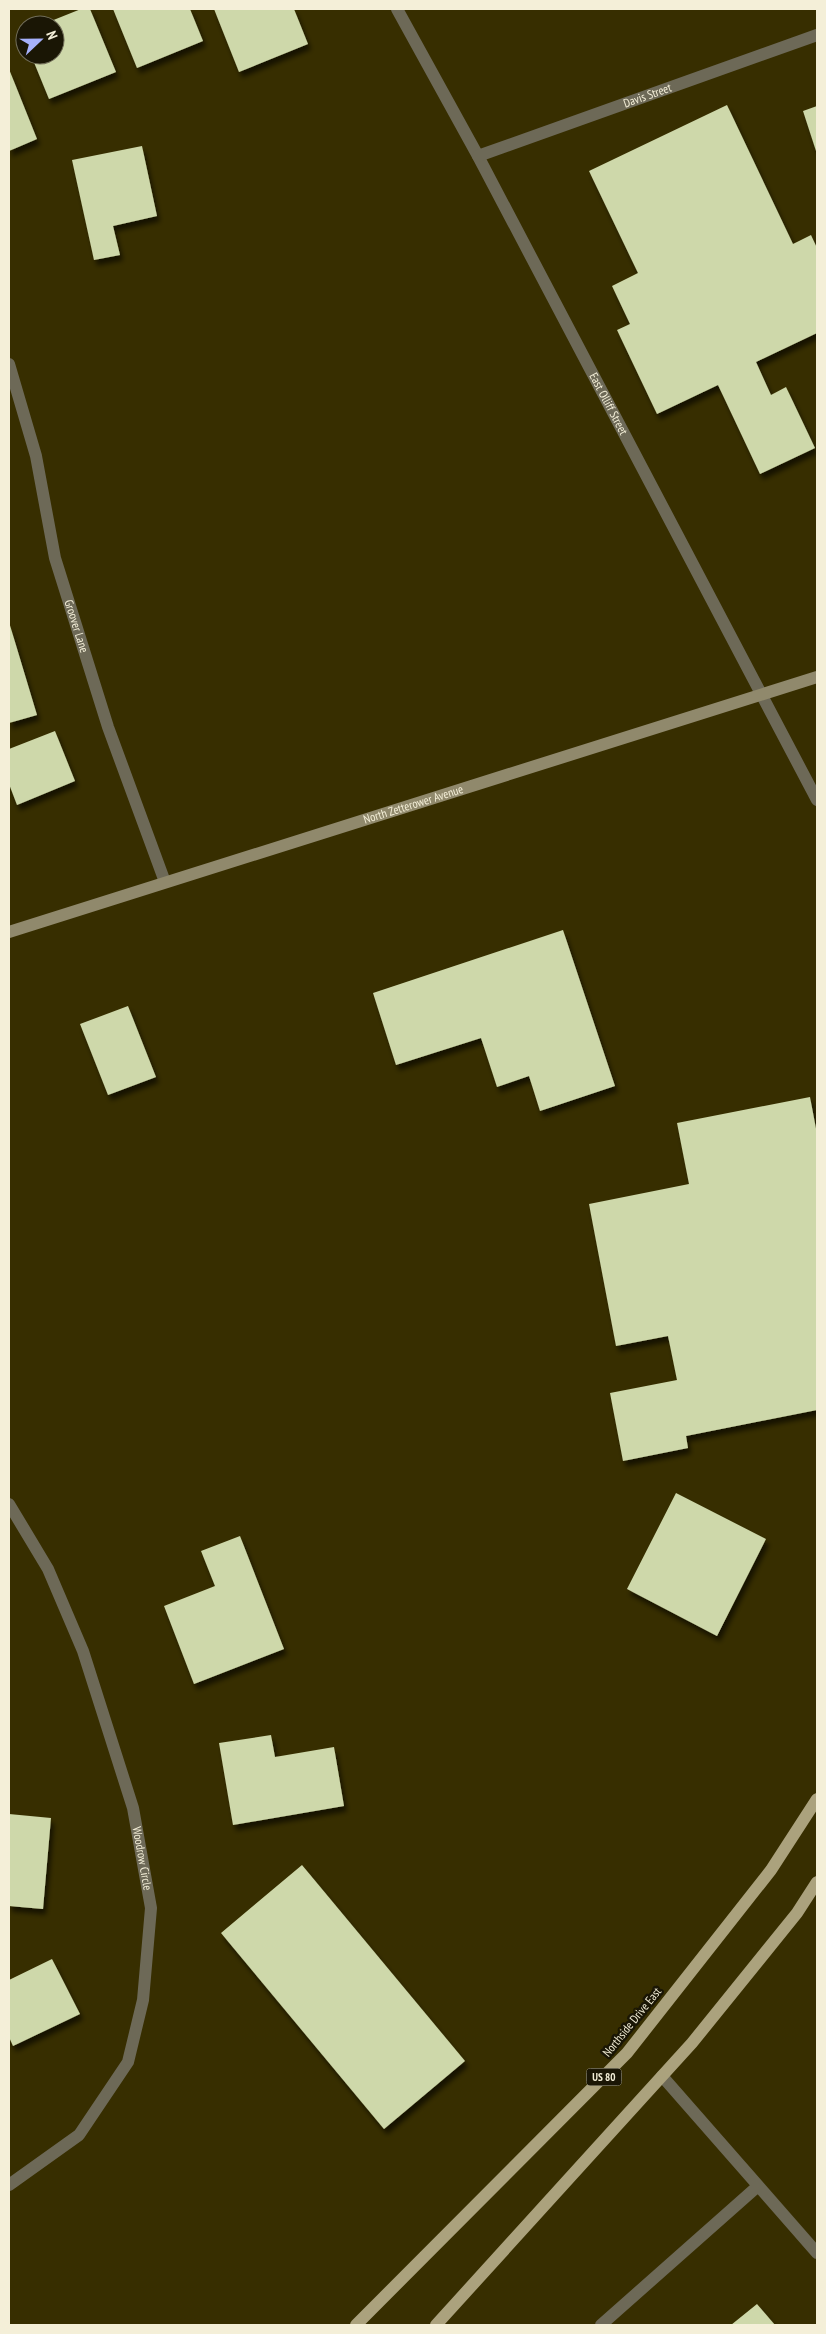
<svg xmlns="http://www.w3.org/2000/svg" width="826" height="2334" font-family="'PT Sans Narrow',sans-serif">
	<style>
		.building { fill: #ced8aa; filter: url(#shadow) }
		.lines { fill: none; stroke-linecap: round; stroke-linejoin: round }
		.lane { stroke: #6d6957; stroke-width: 12 }
		.street { stroke: #6d6957; stroke-width: 12 }
		.secondary { stroke: #90896c; stroke-width: 12 }
		.primary { stroke: #aba27d; stroke-width: 12 }
		.labels { text-anchor: middle; stroke-width: 5; stroke-linejoin: round; paint-order: stroke }
		.shield { fill: #1a1605; stroke: #b3ae99; stroke-width: 1 }
		.shield-label { font-size: 11px; font-weight: bold; fill: #f4efd8 }
		.street-label { font-size: 12px; fill: #f4efd8; stroke: #1a1605 }
	</style>
	<defs>
		<filter id="shadow"><feDropShadow dx="3" dy="5.5" stdDeviation="2.5" flood-color="#0009"/></filter>
	</defs>
	<rect width="100%" height="100%" fill="#372e00"/>
	<path class="building" d="M 81,9 L 90,9 L 116,72 L 49,99 L 31,55 L 55,55 L 55,25 L 41,25 Z
		M 113,9 L 190,9 L 203,41 L 137,68 Z
		M 214,9 L 294,9 L 308,44 L 239,72 Z
		M 9,69 L 37,139 L 9,151 Z
		M 727,105 L 793,244 L 811,235 L 817,248 L 817,333 L 756,362 L 771,395 L 786,387 L 815,448 L 760,474 L 718,385 L 657,414 L 617,330 L 630,324 L 612,286 L 638,273 L 589,171 Z
		M 817,106 L 817,154 L 803,111 Z
		M 142,146 L 157,216 L 113,226 L 120,255 L 94,260 L 72,160 Z
		M 9,622 L 37,715 L 9,723 Z
		M 55,731 L 75,781 L 17,805 L 9,784 L 9,749 Z
		M 563,930 L 615,1086 L 540,1111 L 529,1076 L 497,1087 L 481,1038 L 396,1065 L 373,993 Z
		M 128,1006 L 156,1077 L 108,1095 L 80,1024 Z
		M 810,1097 L 817,1134 L 817,1410 L 686,1436 L 688,1448 L 623,1461 L 610,1393 L 677,1380 L 668,1336 L 616,1346 L 589,1204 L 689,1184 L 677,1123 Z
		M 676,1493 L 766,1539 L 717,1636 L 627,1589 Z
		M 240,1536 L 284,1649 L 194,1684 L 164,1606 L 215,1586 L 201,1551 Z
		M 271,1735 L 275,1757 L 334,1747 L 344,1806 L 233,1825 L 219,1743 Z
		M 9,1814 L 51,1818 L 43,1909 L 9,1906 Z
		M 302,1865 L 465,2061 L 384,2129 L 221,1933 Z
		M 52,1959 L 80,2014 L 13,2046 L 9,2037 L 9,1980 Z
		M 757,2304 L 775,2325 L 731,2325 Z"/>
	<g class="lines">
		<path class="lane" d="M 662,2076 L 817,2253
			M 601,2325 L 758,2186"/>
		<g class="street">
			<path id="s1" d="M 397,9 L 478,156 L 817,800"/>
			<path id="s2" d="M 478,156 L 817,35"/>
			<path id="s3" d="M 9,364 L 36,456 L 55,558 L 108,727 L 165,882"/>
			<path id="s4" d="M 9,1504 L 48,1569 L 83,1651 L 133,1808 L 151,1908 L 143,2000 L 128,2062 L 79,2135 L 9,2185"/>
		</g>
		<path class="secondary" id="s5" d="M 9,932 L 817,677"/>
		<path class="primary" d="M 356,2325 L 627,2053 L 771,1870 L 817,1799
			M 436,2325 L 692,2043 L 797,1913 L 817,1882"/>
	</g>
	<g class="labels">
		<rect class="shield" x="586.5" y="2068.5" width="35" height="17" rx="4"/>
		<g class="shield-label">
			<text x="604" y="2081">US 80</text>
		</g>
		<g class="street-label">
			<text dy="4" stroke="none"><textPath href="#s2" startOffset="180">Davis Street</textPath></text>
			<text dy="4" stroke="none"><textPath href="#s1" startOffset="448">East Olliff Street</textPath></text>
			<text dy="4" stroke="none"><textPath href="#s3" startOffset="271">Groover Lane</textPath></text>
			<text dy="4" stroke="none"><textPath href="#s5" startOffset="424">North Zetterower Avenue</textPath></text>
			<text dy="4" stroke="none"><textPath href="#s4" startOffset="381">Woodrow Circle</textPath></text>
			<text transform="translate(632 2022) rotate(-51)" y="4">Northside Drive East</text>
		</g>
	</g>
	<rect width="826" height="2334" fill="none" stroke="#f4efd8" stroke-width="20"/>
	<g transform="translate(40 40) rotate(68)"><circle r="24" fill="#1a1605" stroke="#716d59"/>
	<path d="M0-4L9 19L0 12L-9 19Z" fill="#a6b1fc"/>
	<text y="-8" font-size="14" font-weight="bold" text-anchor="middle" fill="#f4efd8">N</text>
	</g>
</svg>
